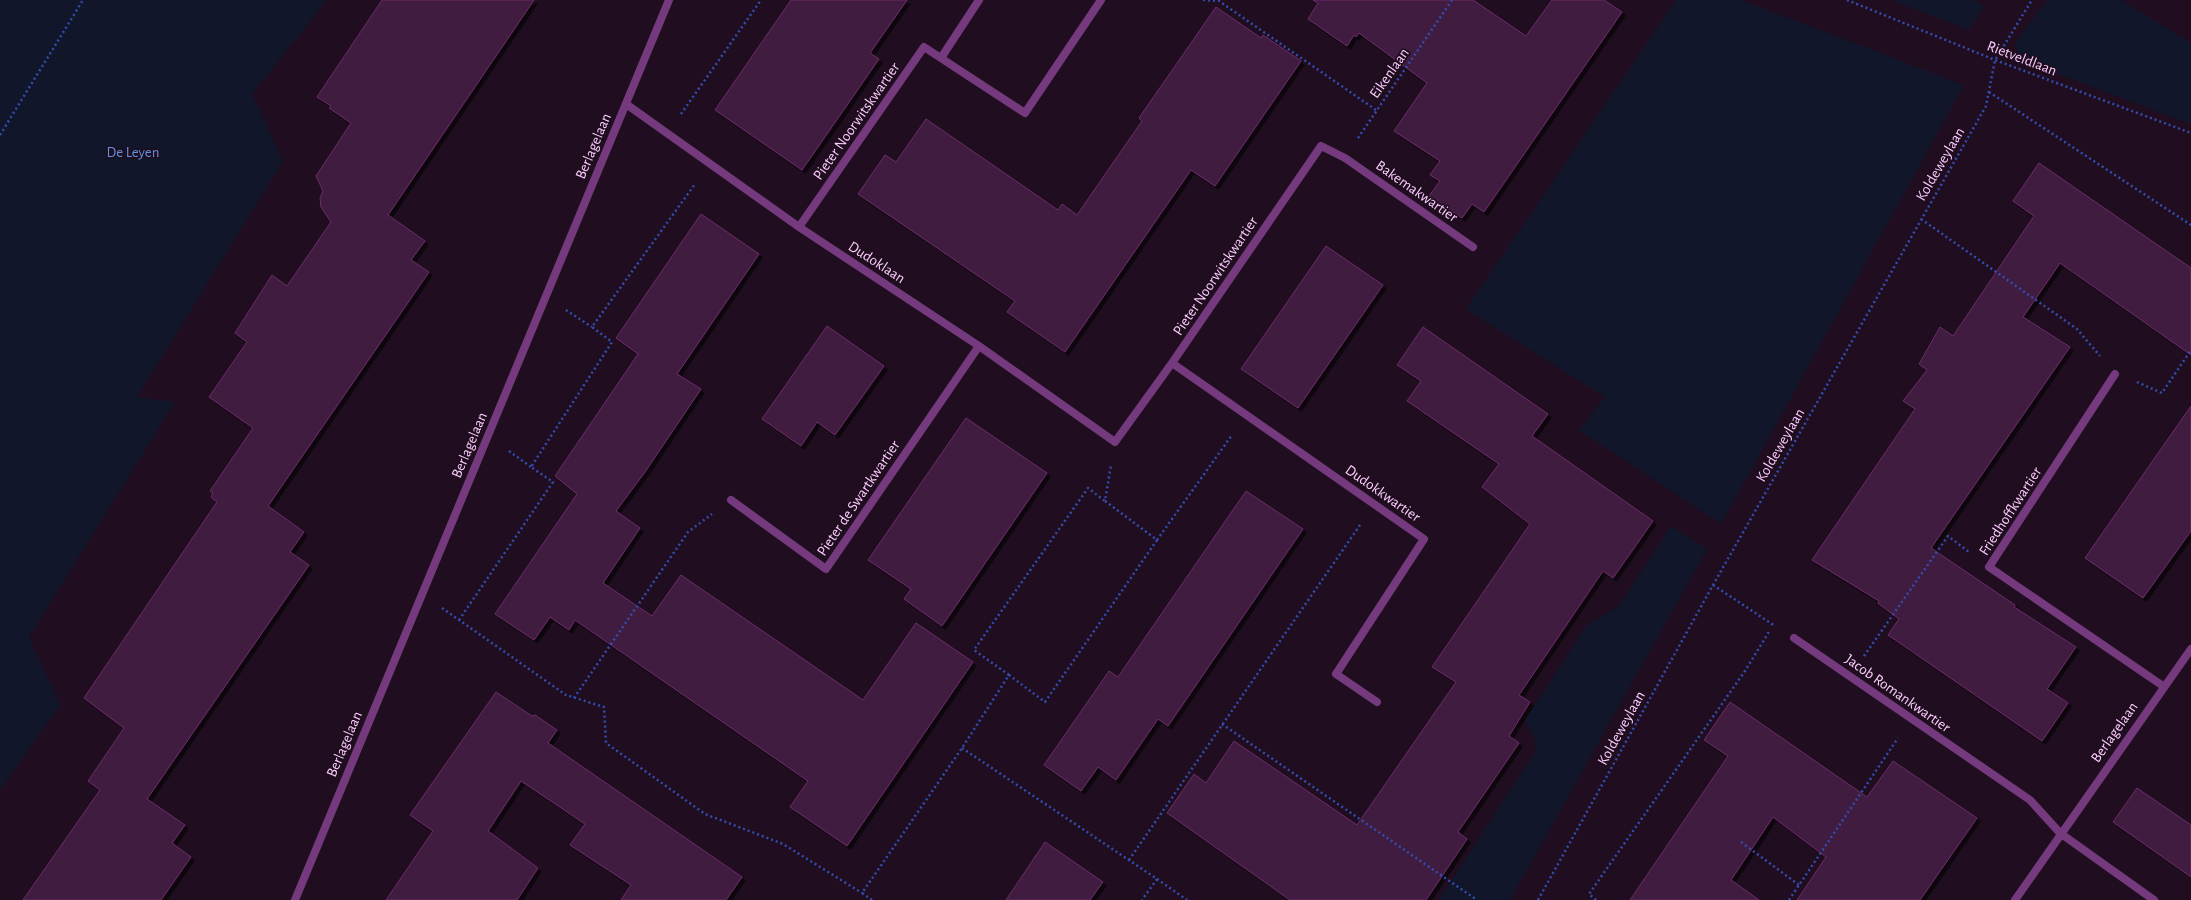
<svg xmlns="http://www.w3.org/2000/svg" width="2191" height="900" font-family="'Alegreya Sans',sans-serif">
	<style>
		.green { fill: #11162a }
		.building { fill: #401a3f; stroke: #6c2d69; filter: url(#shadow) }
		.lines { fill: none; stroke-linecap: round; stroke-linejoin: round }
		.path { stroke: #324dae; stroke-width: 2.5; stroke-dasharray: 2 3; stroke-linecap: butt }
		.minor { stroke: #753a7e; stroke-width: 8 }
		.tertiary { stroke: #753a7e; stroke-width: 8 }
		.labels { text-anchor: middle; stroke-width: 3.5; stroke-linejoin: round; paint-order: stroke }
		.street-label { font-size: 15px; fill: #fbcefd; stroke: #200e20 }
		.park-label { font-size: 15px; fill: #5d91db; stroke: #200e20 }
	</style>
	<defs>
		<filter id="shadow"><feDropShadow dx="3.5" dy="3.5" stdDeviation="0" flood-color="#0009"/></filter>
	</defs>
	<rect width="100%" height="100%" fill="#200e20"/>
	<path class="green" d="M 0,0 L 327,0 L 252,94 L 283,161 L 137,397 L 175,402 L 29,637 L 60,705 L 0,790 Z
		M 1676,0 L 1741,0 L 1964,85 L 1721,524 L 1579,430 L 1605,397 L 1466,309 Z
		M 1891,0 L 1974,0 L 1984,7 L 1969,30 Z
		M 2047,0 L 2121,0 L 2191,43 L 2191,124 L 2019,59 L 2016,42 Z
		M 1671,526 L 1707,549 L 1510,900 L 1439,900 L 1536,750 L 1535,740 L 1525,720 L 1586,626 L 1619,606 Z"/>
	<path class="building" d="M 382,0 L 534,0 L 388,215 L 425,241 L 411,260 L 429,272 L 268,506 L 304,532 L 290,552 L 309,565 L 147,799 L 185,825 L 172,843 L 191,857 L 161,900 L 23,900 L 100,790 L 88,781 L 124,728 L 84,698 L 217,502 L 211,497 L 213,493 L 210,491 L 253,428 L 209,397 L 247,342 L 235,333 L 272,275 L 287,286 L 331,222 L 321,207 L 320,198 L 323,191 L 316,176 L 351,123 L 329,108 L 331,106 L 317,97 Z
		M 791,0 L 907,0 L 870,53 L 879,59 L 802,170 L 715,110 Z
		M 1313,0 L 1473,0 L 1526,36 L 1552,0 L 1604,0 L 1622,12 L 1484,212 L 1472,204 L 1462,218 L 1429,196 L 1440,181 L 1430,175 L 1440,161 L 1394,131 L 1427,83 L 1359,33 L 1356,37 L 1354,35 L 1347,46 L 1308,19 L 1318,3 Z
		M 1216,7 L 1261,38 L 1263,35 L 1301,61 L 1215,186 L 1191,170 L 1065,352 L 1007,312 L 1015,301 L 858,194 L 885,155 L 896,162 L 926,119 L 1058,210 L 1062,204 L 1077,215 L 1142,121 L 1139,118 Z
		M 2039,163 L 2191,268 L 2191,355 L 2060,263 L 2023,317 L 2070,347 L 1931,548 L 2015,605 L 2014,607 L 2076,647 L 2047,689 L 2068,703 L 2042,741 L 1888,635 L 1899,619 L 1878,603 L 1879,601 L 1812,560 L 1915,409 L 1903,401 L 1927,370 L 1919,364 L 1940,327 L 1953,336 L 2034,216 L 2013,201 Z
		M 701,214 L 759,254 L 677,374 L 701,389 L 645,472 L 616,511 L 640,528 L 603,583 L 652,616 L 681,575 L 863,700 L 916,623 L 973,662 L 847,846 L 790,807 L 808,781 L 575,620 L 569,630 L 550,617 L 534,640 L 495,614 L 577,494 L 555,476 L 638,354 L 616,338 Z
		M 1326,246 L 1383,285 L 1298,408 L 1241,369 Z
		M 827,326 L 884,366 L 835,435 L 817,422 L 801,446 L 762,419 Z
		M 1423,327 L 1548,414 L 1532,436 L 1653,521 L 1613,578 L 1603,571 L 1519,695 L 1530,702 L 1509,736 L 1519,743 L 1458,832 L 1467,839 L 1426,900 L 1290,900 L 1167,813 L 1194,774 L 1206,783 L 1234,741 L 1357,825 L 1456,682 L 1432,667 L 1530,524 L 1482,487 L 1499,464 L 1407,401 L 1421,381 L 1397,365 Z
		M 2191,406 L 2191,531 L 2143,598 L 2085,558 Z
		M 966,418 L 1047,473 L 942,626 L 904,599 L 911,589 L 868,560 Z
		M 1246,491 L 1303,529 L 1168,726 L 1158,719 L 1116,780 L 1098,767 L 1081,791 L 1044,765 L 1109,671 L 1118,677 Z
		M 496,692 L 532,716 L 535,715 L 557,730 L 548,743 L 742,877 L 726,900 L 621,900 L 631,885 L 570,845 L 585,824 L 521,781 L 488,831 L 538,868 L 517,900 L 386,900 L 433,831 L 410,815 Z
		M 1730,702 L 1867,797 L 1893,761 L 1977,818 L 1920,900 L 1797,900 L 1826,857 L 1773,817 L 1731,880 L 1759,900 L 1630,900 L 1728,756 L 1704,740 Z
		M 2137,788 L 2191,825 L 2191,877 L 2113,822 Z
		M 1045,842 L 1103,882 L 1090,900 L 1006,900 Z"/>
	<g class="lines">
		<path class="path" d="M 1203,0 L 1219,1 L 1376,110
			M 1847,0 L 1995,60 L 2191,133
			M 1989,92 L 2191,225
			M 681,114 L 761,0
			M 0,135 L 83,0
			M 1358,138 L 1452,0
			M 1921,219 L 2077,329 L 2100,356
			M 566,310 L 592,327
			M 2137,382 L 2162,393 L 2191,350
			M 509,451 L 531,467
			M 1157,540 L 1232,435
			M 1713,585 L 1775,626
			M 442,608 L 566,695 L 604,707 L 606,743 L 705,814 L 783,844 L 862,893
			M 459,620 L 553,482 L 531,467 L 612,342 L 592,327 L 695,184
			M 1864,656 L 1948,536 L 1969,552
			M 1009,675 L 974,650 L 1088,488 L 1105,501
			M 574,698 L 688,532 L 712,514
			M 1222,724 L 1477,900
			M 962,748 L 1157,879 L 1142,900
			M 1741,842 L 1799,885
			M 1129,860 L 1360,525
			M 1157,879 L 1187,900
			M 872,900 L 862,893 L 962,748 L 1009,675 L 1045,702 L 1157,540 L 1105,501 L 1111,465
			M 1538,900 L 1713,585 L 1986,106 L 1995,60 L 2032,0
			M 1596,900 L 1589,894 L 1745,671 L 1770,630
			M 1789,900 L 1898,738"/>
		<path class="minor" d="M 941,58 L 979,0
			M 626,104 L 799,227 L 979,346 L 1115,442 L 1172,363 L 1321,146 L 1345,158 L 1473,247
			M 799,227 L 924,47 L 1025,113 L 1101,0
			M 1172,363 L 1424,539 L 1336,674 L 1377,702
			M 2115,374 L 1989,567 L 2163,686
			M 731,500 L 826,569 L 979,346
			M 1794,638 L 2030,800 L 2060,833 L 2154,900"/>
		<path class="tertiary" d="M 295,900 L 669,0
			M 2015,900 L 2191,649"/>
	</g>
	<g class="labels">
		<g class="street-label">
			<text transform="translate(2022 58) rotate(21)" y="5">Rietveldlaan</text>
			<text transform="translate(1389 73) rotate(-55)" y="5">Eikenlaan</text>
			<text transform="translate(856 121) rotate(-55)" y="5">Pieter Noorwitskwartier</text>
			<text transform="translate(593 146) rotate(-67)" y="5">Berlagelaan</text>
			<text transform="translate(1940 164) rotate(-60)" y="5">Koldeweylaan</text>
			<text transform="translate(1417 191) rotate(35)" y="5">Bakemakwartier</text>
			<text transform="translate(877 262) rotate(33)" y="5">Dudoklaan</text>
			<text transform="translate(1215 276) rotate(-56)" y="5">Pieter Noorwitskwartier</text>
			<text transform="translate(469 445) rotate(-67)" y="5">Berlagelaan</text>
			<text transform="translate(1780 445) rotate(-60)" y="5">Koldeweylaan</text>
			<text transform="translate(1383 493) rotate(35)" y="5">Dudokkwartier</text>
			<text transform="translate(858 498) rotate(-56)" y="5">Pieter de Swartkwartier</text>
			<text transform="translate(2010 511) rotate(-57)" y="5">Friedhoffkwartier</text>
			<text transform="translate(1898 693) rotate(35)" y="5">Jacob Romankwartier</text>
			<text transform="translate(1621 728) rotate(-61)" y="5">Koldeweylaan</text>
			<text transform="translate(2114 732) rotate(-55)" y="5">Berlagelaan</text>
			<text transform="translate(344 744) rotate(-67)" y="5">Berlagelaan</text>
		</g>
		<g class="park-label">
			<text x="133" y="157">De Leyen</text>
		</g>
	</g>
</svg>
